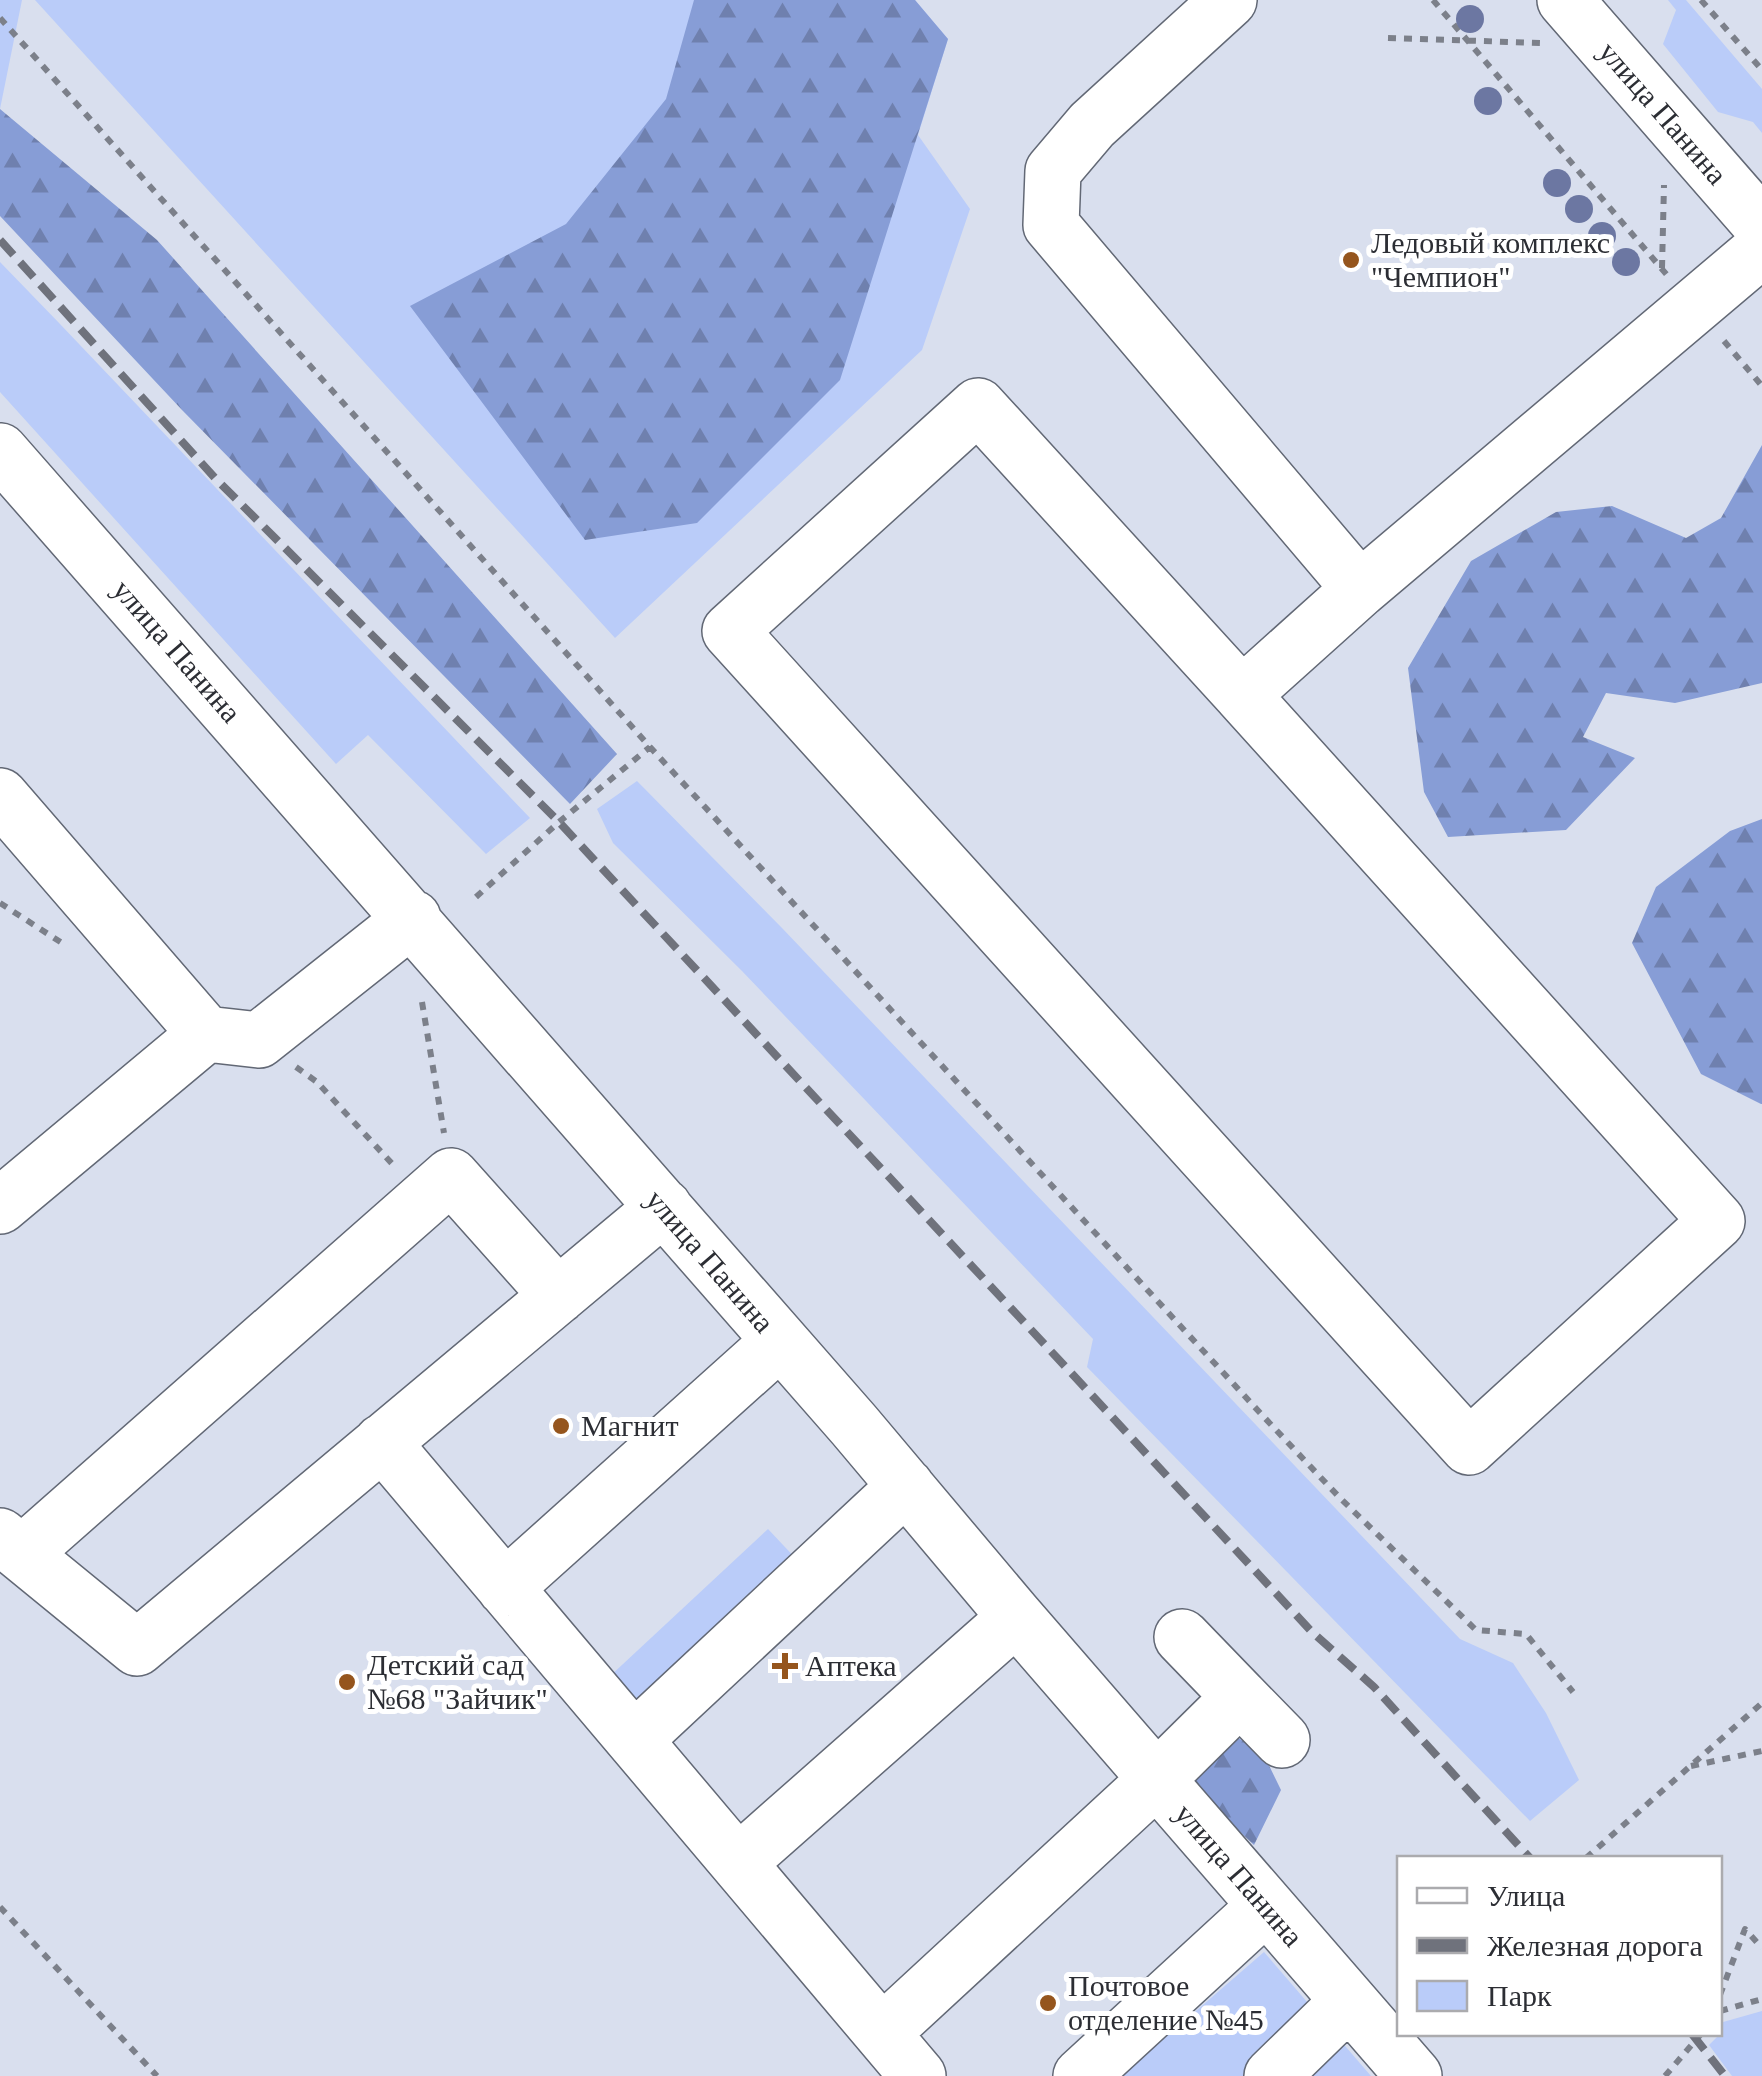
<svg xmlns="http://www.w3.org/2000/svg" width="1762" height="2076" font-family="Georgia,serif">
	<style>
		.green { fill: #baccf9 }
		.forest { fill: url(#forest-firs) }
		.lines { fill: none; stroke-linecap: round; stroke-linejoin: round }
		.minor-casing { stroke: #626875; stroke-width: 58 }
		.path { stroke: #7c808a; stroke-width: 6; stroke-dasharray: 8 8; stroke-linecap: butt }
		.minor { stroke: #fff; stroke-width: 55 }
		.rail { stroke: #6f727c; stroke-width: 8; stroke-dasharray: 20 10; stroke-linecap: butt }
		.tree { fill: #6c77a2 }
		.poi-dot { fill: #95551d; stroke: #fff; stroke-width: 4 }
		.labels { text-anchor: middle; stroke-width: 10; stroke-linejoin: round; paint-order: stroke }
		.street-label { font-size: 30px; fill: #2c2e34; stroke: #fff }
		.poi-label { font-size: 30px; fill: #2c2e34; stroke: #fff; text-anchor: start }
	</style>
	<defs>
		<pattern id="forest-firs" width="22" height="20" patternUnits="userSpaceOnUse" patternTransform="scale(2.5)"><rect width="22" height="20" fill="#879dd6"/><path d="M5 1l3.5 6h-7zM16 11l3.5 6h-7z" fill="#6f80ae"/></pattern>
	</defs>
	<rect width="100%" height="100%" fill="#d9dfee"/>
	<path class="green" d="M 0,0 L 22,0 L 0,109 Z
		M 35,0 L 915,0 L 948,39 L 918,135 L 970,209 L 922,350 L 615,638 Z
		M 1668,0 L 1686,0 L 1762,89 L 1762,133 L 1753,122 L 1718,112 L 1663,44 L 1676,10 Z
		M 0,262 L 60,324 L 530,818 L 486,854 L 368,735 L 336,764 L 0,392 Z
		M 637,781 L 782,928 L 1460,1639 L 1513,1663 L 1546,1713 L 1579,1780 L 1530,1821 L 1087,1367 L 1093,1339 L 742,971 L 613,843 L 597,809 Z
		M 768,1529 L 800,1563 L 650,1712 L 608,1678 Z
		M 1264,1952 L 1371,2076 L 1121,2076 Z
		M 1762,2011 L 1762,2076 L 1732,2076 L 1709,2045 L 1720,2034 L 1723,2022 Z"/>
	<path class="forest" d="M 694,0 L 915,0 L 948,39 L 840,380 L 697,523 L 585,540 L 410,306 L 566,224 L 666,99 Z
		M 0,109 L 157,240 L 617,754 L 570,804 L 183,411 L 0,216 Z
		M 1762,445 L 1762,683 L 1675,703 L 1606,693 L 1583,737 L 1635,758 L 1566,830 L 1448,837 L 1424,792 L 1408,668 L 1471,561 L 1556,512 L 1612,506 L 1686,538 L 1721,518 Z
		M 1762,819 L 1762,1104 L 1761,1104 L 1701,1074 L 1632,943 L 1656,887 L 1730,831 Z
		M 1225,1730 L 1263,1753 L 1281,1790 L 1254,1845 L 1182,1777 Z"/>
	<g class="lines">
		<defs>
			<path id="minor" d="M 1229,0 L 1092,125 L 1053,171 L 1051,225 L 1360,589 L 1762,249
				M 1565,0 L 1762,226
				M 0,451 L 854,1425 L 1014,1615 L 1414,2076
				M 1242,695 L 978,406 L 730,631 L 1469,1447 L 1717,1221 L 1242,695 L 1360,589
				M 0,796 L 206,1034 L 259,1040 L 413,918
				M 0,1206 L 206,1034
				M 382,1442 L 918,2076
				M 0,1536 L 137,1648 L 664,1207
				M 23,1553 L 451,1176 L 558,1296
				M 505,1588 L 780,1341
				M 1182,1637 L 1240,1697
				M 634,1740 L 906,1486
				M 738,1863 L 1003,1629 L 1014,1615
				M 882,2033 L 1156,1780 L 1240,1697 L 1282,1740
				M 1081,2076 L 1266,1906
				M 1272,2076 L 1349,2001"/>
		</defs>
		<use href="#minor" class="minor-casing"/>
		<path class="path" d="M 1433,0 L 1667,275
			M 1701,0 L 1762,70
			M 0,18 L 650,747 L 1262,1415 L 1340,1498 L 1476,1630 L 1526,1634 L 1573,1692
			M 1388,38 L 1542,43
			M 1662,268 L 1664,185
			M 1724,341 L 1762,386
			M 476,897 L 559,822 L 650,747
			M 0,903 L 62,943
			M 422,1002 L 444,1133
			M 296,1067 L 317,1082 L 396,1168
			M 1691,1766 L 1762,1751
			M 1586,1858 L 1762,1703
			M 0,1907 L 157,2076
			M 1720,1995 L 1745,1929 L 1762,1948
			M 1720,2011 L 1762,1999
			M 1665,2076 L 1701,2034"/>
		<use href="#minor" class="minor"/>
		<path class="rail" d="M 0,240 L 215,478 L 559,822 L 1312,1632 L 1374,1687 L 1530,1858
			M 1692,2034 L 1725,2076"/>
	</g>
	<g class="tree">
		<circle cx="1470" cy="19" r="14"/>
		<circle cx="1488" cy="101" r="14"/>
		<circle cx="1557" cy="183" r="14"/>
		<circle cx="1579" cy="209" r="14"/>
		<circle cx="1602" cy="236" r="14"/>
		<circle cx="1626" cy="262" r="14"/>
	</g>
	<g class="poi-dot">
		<circle cx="1351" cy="260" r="10"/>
		<circle cx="561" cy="1426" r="10"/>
		<path d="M780 1651h10v10h10v10h-10v10h-10v-10h-10v-10h10z"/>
		<circle cx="347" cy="1682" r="10"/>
		<circle cx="1048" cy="2003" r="10"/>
	</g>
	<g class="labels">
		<g class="street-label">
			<text transform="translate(1663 113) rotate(49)" y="10">улица Панина</text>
			<text transform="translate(177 651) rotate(49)" y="10">улица Панина</text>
			<text transform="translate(710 1261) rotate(49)" y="10">улица Панина</text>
			<text transform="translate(1239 1875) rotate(49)" y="10">улица Панина</text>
		</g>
		<g class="poi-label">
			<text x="1371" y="253">Ледовый комплекс<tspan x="1371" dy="34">"Чемпион"</tspan></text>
			<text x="581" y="1436">Магнит</text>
			<text x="367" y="1675">Детский сад<tspan x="367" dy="34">№68 "Зайчик"</tspan></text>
			<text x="805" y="1676">Аптека</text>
			<text x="1068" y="1996">Почтовое<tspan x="1068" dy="34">отделение №45</tspan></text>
		</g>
	</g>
	<rect x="1397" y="1856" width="325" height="180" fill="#ffffff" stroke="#ababae" stroke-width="2.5"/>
	<rect x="1417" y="1888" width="50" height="15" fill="#ffffff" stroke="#ababae" stroke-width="2.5"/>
	<text x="1487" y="1906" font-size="30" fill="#2c2e34">Улица</text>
	<rect x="1417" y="1938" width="50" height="15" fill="#6f727c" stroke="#ababae" stroke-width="2.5"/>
	<text x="1487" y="1956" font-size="30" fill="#2c2e34">Железная дорога</text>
	<rect x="1417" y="1981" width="50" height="30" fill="#baccf9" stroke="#ababae" stroke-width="2.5"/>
	<text x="1487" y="2006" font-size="30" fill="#2c2e34">Парк</text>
</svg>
